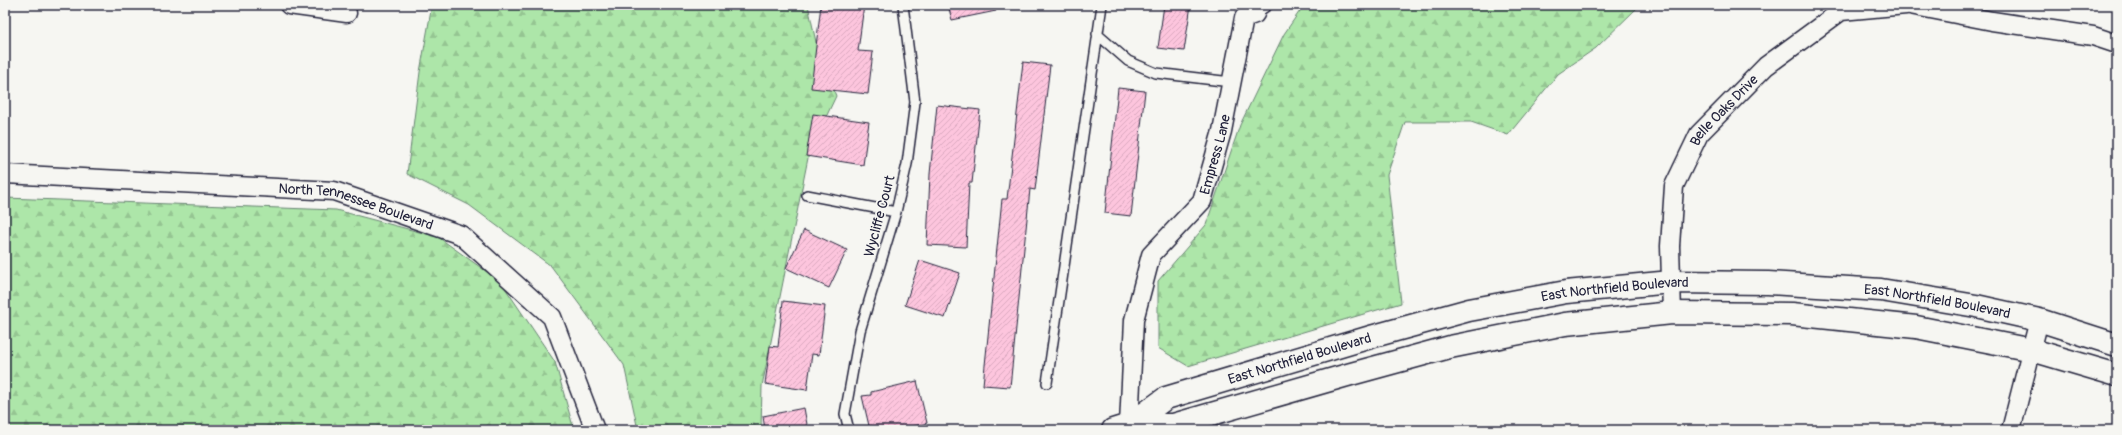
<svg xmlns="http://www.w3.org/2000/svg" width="2122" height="435" font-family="Pangolin,sans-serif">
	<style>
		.forest { fill: url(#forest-firs); stroke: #688472 }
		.building { fill: url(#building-hatch); stroke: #22223b }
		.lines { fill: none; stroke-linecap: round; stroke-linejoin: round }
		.lane-casing { stroke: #22223b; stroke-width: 12 }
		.street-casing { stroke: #22223b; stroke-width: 21 }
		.secondary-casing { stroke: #22223b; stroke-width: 25 }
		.lane { stroke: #f6f6f2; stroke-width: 9 }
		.street { stroke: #f6f6f2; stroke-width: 18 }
		.secondary { stroke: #f6f6f2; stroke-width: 22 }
		.labels { text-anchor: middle; stroke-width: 3.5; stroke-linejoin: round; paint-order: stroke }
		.street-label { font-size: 14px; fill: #22223b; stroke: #f6f6f2 }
	</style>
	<defs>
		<pattern id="forest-firs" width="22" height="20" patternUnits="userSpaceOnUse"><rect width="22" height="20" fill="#ade6a9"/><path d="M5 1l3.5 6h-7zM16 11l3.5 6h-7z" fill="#95c592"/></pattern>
		<pattern id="building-hatch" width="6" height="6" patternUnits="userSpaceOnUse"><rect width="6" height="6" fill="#fdc5dd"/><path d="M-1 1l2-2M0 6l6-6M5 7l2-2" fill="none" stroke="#d9a9bf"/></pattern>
	</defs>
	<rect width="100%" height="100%" fill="#f6f6f2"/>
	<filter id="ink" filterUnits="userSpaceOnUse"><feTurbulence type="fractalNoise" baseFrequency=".025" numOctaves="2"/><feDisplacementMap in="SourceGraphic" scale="8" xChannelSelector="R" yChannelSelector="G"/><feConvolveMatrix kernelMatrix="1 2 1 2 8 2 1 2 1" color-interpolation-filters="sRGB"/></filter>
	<g filter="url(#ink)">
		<path class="forest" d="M 432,5 L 808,5 L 817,47 L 836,96 L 809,153 L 762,386 L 761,430 L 638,430 L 624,365 L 551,266 L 469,205 L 407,174 L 420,72 Z
			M 1304,5 L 1637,5 L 1637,8 L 1596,48 L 1558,74 L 1508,135 L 1471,122 L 1405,122 L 1387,175 L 1401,303 L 1188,366 L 1158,348 L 1158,281 L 1206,225 L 1240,125 L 1284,34 Z
			M 5,198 L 336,210 L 438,237 L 501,282 L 555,362 L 574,430 L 5,430 Z"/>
		<path class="building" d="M 821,5 L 864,5 L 858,51 L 873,52 L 868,94 L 811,88 Z
			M 948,5 L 995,5 L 996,11 L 952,20 Z
			M 1164,5 L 1191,5 L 1184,51 L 1158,48 Z
			M 1023,62 L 1050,65 L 1035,190 L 1030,189 L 1010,387 L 983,385 L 1002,199 L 1007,199 Z
			M 1118,88 L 1145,91 L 1131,216 L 1105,213 Z
			M 937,105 L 980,110 L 972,183 L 969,183 L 966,247 L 927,245 L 930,174 Z
			M 813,114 L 869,122 L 863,165 L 806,156 Z
			M 804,230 L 847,250 L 829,288 L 786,268 Z
			M 920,260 L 960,273 L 945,318 L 905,305 Z
			M 783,301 L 825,306 L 819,355 L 812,354 L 807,390 L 765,384 L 770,346 L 778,347 Z
			M 917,381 L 927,423 L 898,430 L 870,430 L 862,396 L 871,395 L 871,392 Z
			M 804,408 L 808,430 L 765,430 L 763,416 Z"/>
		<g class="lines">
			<defs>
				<path id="lane" d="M 1255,14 L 1268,5
					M 1097,34 L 1128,61 L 1156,73 L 1231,82
					M 807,195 L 896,212
					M 1047,383 L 1102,5
					M 849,430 L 845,414 L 860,331 L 896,212 L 907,164 L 915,102 L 903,5"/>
				<g id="street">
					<path d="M 289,5 L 347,13"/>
					<path d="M 1910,5 L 1992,21 L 2093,36 L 2117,44"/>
					<path id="s1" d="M 5,174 L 334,191 L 461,235 L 552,317 L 595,430"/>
					<path id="s2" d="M 1672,313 L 1670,246 L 1674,186 L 1699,134 L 1766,66 L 1841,11 L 1906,5"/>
					<path id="s3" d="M 1129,425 L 1134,320 L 1151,255 L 1202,201 L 1222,131 L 1244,18 L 1255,14"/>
					<path d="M 2011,430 L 2039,320"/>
				</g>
				<g id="secondary">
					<path id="s4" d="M 1129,425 L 1166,398 L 1374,336 L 1469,310 L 1566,292 L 1671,282 L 1768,283 L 1881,290 L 1976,306 L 2039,320 L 2117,345"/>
					<path d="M 1113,430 L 1129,425 L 1173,425 L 1351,374 L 1450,347 L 1565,324 L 1672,313 L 1792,314 L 1916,327 L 2032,350 L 2117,375"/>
				</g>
			</defs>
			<use href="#lane" class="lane-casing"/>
			<use href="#street" class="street-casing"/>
			<use href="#secondary" class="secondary-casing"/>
			<use href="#lane" class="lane"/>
			<use href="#street" class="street"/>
			<use href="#secondary" class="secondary"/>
		</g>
	</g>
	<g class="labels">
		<g class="street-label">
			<text dy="5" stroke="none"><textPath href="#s2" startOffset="219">Belle Oaks Drive</textPath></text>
			<text dy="5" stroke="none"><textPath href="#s3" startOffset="295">Empress Lane</textPath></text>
			<text dy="5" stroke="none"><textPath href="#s1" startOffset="354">North Tennessee Boulevard</textPath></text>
			<text transform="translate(879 216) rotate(-75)" y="5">Wycliffe Court</text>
			<text dy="5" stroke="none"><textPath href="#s4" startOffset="509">East Northfield Boulevard</textPath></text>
			<text dy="5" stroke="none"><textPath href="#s4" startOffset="833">East Northfield Boulevard</textPath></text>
			<text dy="5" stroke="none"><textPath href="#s4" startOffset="185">East Northfield Boulevard</textPath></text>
		</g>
	</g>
	<rect width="2122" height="435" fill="none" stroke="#f6f6f2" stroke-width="20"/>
	<rect x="10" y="10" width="2102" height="415" fill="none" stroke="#22223b" stroke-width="1.5" filter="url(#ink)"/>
</svg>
